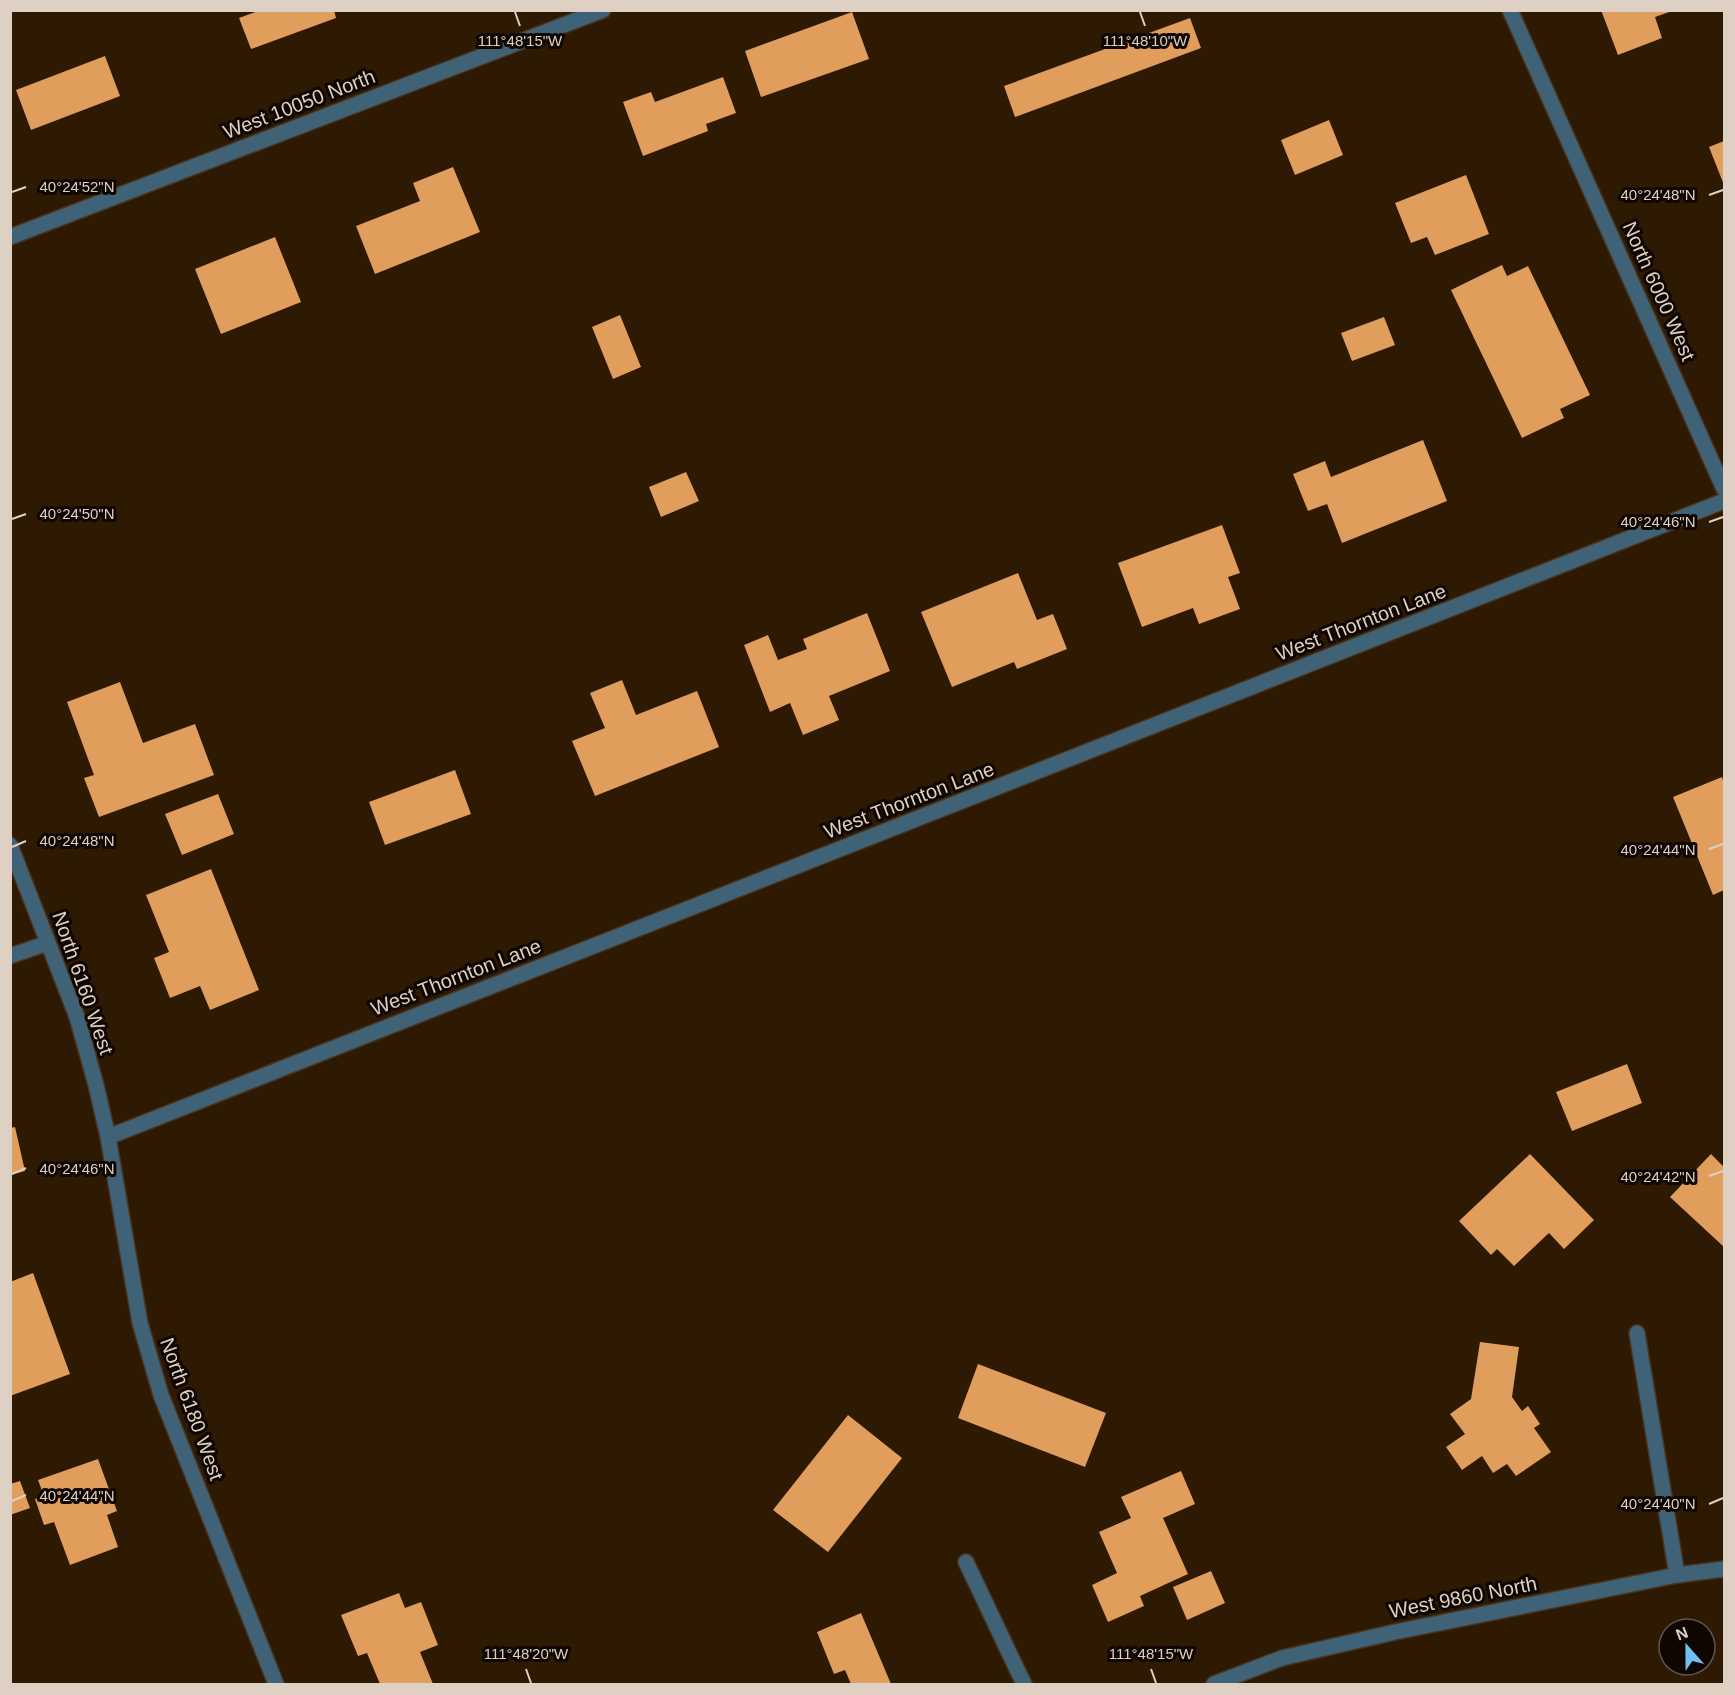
<svg xmlns="http://www.w3.org/2000/svg" width="1735" height="1695" font-family="Helvetica,sans-serif">
	<style>
		.building { fill: #e09d5b }
		.lines { fill: none; stroke-linecap: round; stroke-linejoin: round }
		.minor-casing { stroke: #47331e; stroke-width: 18 }
		.tertiary-casing { stroke: #47331e; stroke-width: 18 }
		.minor { stroke: #406277; stroke-width: 15 }
		.tertiary { stroke: #406277; stroke-width: 15 }
		.ticks { fill: none; stroke: #ded0c3; stroke-width: 2 }
		.labels { text-anchor: middle; stroke-width: 6; stroke-linejoin: round; paint-order: stroke }
		.street-label { font-size: 20px; fill: #ded0c3; stroke: #0f0601 }
		.ticks-label { font-size: 15px; text-anchor: middle; fill: #ded0c3; stroke: #0f0601; stroke-width: 6; stroke-linejoin: round; paint-order: stroke }
	</style>
	<rect width="100%" height="100%" fill="#2e1903"/>
	<path class="building" d="M 261,10 L 334,10 L 336,18 L 251,49 L 239,18 Z
		M 1601,10 L 1672,10 L 1672,11 L 1655,17 L 1662,38 L 1618,55 Z
		M 852,12 L 869,59 L 761,97 L 745,51 Z
		M 1190,18 L 1201,48 L 1015,117 L 1004,86 Z
		M 105,56 L 120,96 L 31,130 L 16,90 Z
		M 723,77 L 736,113 L 706,124 L 708,131 L 643,156 L 623,102 L 651,92 L 655,102 Z
		M 1329,120 L 1343,155 L 1295,175 L 1281,140 Z
		M 1724,141 L 1724,185 L 1709,147 Z
		M 453,167 L 480,232 L 375,274 L 356,226 L 420,201 L 413,183 Z
		M 1466,175 L 1489,234 L 1435,255 L 1427,237 L 1411,243 L 1395,203 Z
		M 275,237 L 301,302 L 221,334 L 195,269 Z
		M 1502,265 L 1507,276 L 1528,266 L 1590,395 L 1560,409 L 1564,418 L 1522,438 L 1451,290 Z
		M 620,315 L 641,367 L 613,379 L 592,327 Z
		M 1384,317 L 1395,345 L 1352,361 L 1341,333 Z
		M 1423,440 L 1447,501 L 1342,543 L 1327,504 L 1308,511 L 1293,474 L 1325,461 L 1331,477 Z
		M 686,472 L 699,501 L 661,517 L 649,487 Z
		M 1222,525 L 1240,573 L 1228,577 L 1240,609 L 1199,624 L 1193,608 L 1142,627 L 1118,563 Z
		M 1018,573 L 1037,620 L 1053,614 L 1067,649 L 1017,669 L 1014,662 L 952,687 L 921,612 Z
		M 867,613 L 890,671 L 829,696 L 839,720 L 803,735 L 790,703 L 770,712 L 744,645 L 768,635 L 778,660 L 807,649 L 803,639 Z
		M 622,680 L 636,715 L 697,691 L 719,747 L 595,796 L 572,741 L 605,728 L 590,693 Z
		M 120,682 L 143,743 L 195,724 L 214,775 L 99,817 L 84,778 L 94,775 L 67,702 Z
		M 455,770 L 471,814 L 385,845 L 369,802 Z
		M 1722,777 L 1724,784 L 1724,890 L 1713,895 L 1673,797 Z
		M 218,794 L 234,834 L 182,855 L 165,814 Z
		M 211,869 L 259,990 L 210,1010 L 200,986 L 170,998 L 154,958 L 169,952 L 146,895 Z
		M 1627,1064 L 1642,1103 L 1572,1131 L 1556,1092 Z
		M 15,1127 L 25,1171 L 10,1175 L 10,1128 Z
		M 1530,1154 L 1594,1220 L 1564,1249 L 1549,1233 L 1514,1266 L 1497,1249 L 1491,1255 L 1459,1221 Z
		M 1711,1154 L 1724,1167 L 1724,1247 L 1670,1197 Z
		M 33,1273 L 70,1374 L 10,1396 L 10,1282 Z
		M 1480,1342 L 1519,1347 L 1512,1397 L 1522,1411 L 1528,1406 L 1540,1424 L 1534,1428 L 1551,1452 L 1516,1476 L 1507,1464 L 1493,1473 L 1482,1456 L 1462,1470 L 1446,1447 L 1465,1434 L 1450,1414 L 1471,1399 Z
		M 978,1364 L 1106,1413 L 1085,1467 L 958,1418 Z
		M 848,1415 L 902,1458 L 828,1552 L 773,1510 Z
		M 98,1459 L 117,1511 L 107,1515 L 118,1547 L 70,1565 L 54,1522 L 44,1525 L 35,1499 L 44,1496 L 38,1480 Z
		M 1181,1471 L 1195,1504 L 1163,1518 L 1188,1574 L 1140,1596 L 1144,1606 L 1108,1622 L 1092,1585 L 1117,1573 L 1099,1532 L 1131,1518 L 1121,1497 Z
		M 20,1481 L 30,1508 L 10,1515 L 10,1484 Z
		M 1211,1571 L 1225,1603 L 1187,1620 L 1173,1587 Z
		M 399,1593 L 405,1608 L 421,1602 L 438,1645 L 420,1652 L 433,1684 L 380,1684 L 367,1653 L 358,1656 L 341,1615 Z
		M 861,1613 L 891,1684 L 851,1684 L 845,1670 L 834,1674 L 817,1632 Z"/>
	<g class="lines">
		<defs>
			<path id="minor" d="M 10,237 L 603,10
				M 10,845 L 77,1017 L 96,1085 L 108,1137 L 140,1323 L 161,1395 L 276,1684
				M 10,956 L 48,943
				M 108,1137 L 1724,501
				M 1637,1333 L 1677,1575
				M 966,1562 L 1024,1684"/>
			<path id="tertiary" d="M 1510,10 L 1724,489
				M 1214,1684 L 1282,1658 L 1395,1632 L 1677,1575 L 1724,1569"/>
		</defs>
		<use href="#minor" class="minor-casing"/>
		<use href="#tertiary" class="tertiary-casing"/>
		<use href="#minor" class="minor"/>
		<use href="#tertiary" class="tertiary"/>
	</g>
	<path class="ticks" d="M 515,12 L 520,26M 1140,12 L 1145,26M 12,192 L 26,187M 1709,195 L 1723,190M 12,519 L 26,514M 1709,522 L 1723,517M 12,847 L 26,841M 1709,849 L 1723,844M 12,1174 L 26,1168M 1709,1176 L 1723,1171M 12,1501 L 26,1495M 1709,1504 L 1723,1498M 526,1669 L 531,1683M 1151,1669 L 1156,1683"/>
	<g class="labels">
		<g class="street-label">
			<text transform="translate(299 104) rotate(-21)" y="7">West 10050 North</text>
			<text transform="translate(1659 291) rotate(66)" y="7">North 6000 West</text>
			<text transform="translate(1361 622) rotate(-21)" y="7">West Thornton Lane</text>
			<text transform="translate(909 800) rotate(-21)" y="7">West Thornton Lane</text>
			<text transform="translate(456 977) rotate(-21)" y="7">West Thornton Lane</text>
			<text transform="translate(83 983) rotate(71)" y="7">North 6160 West</text>
			<text transform="translate(192 1409) rotate(70)" y="7">North 6180 West</text>
			<text transform="translate(1463 1597) rotate(-11)" y="7">West 9860 North</text>
		</g>
	</g>
	<g class="ticks-label">
		<text x="520" y="46">111°48'15"W</text>
		<text x="1145" y="46">111°48'10"W</text>
		<text x="77" y="192">40°24'52"N</text>
		<text x="1658" y="200">40°24'48"N</text>
		<text x="77" y="519">40°24'50"N</text>
		<text x="1658" y="527">40°24'46"N</text>
		<text x="77" y="846">40°24'48"N</text>
		<text x="1658" y="855">40°24'44"N</text>
		<text x="77" y="1174">40°24'46"N</text>
		<text x="1658" y="1182">40°24'42"N</text>
		<text x="77" y="1501">40°24'44"N</text>
		<text x="1658" y="1509">40°24'40"N</text>
		<text x="526" y="1659">111°48'20"W</text>
		<text x="1151" y="1659">111°48'15"W</text>
	</g>
	<rect width="1735" height="1695" fill="none" stroke="#ded0c3" stroke-width="24"/>
	<g transform="translate(1687 1647) rotate(339)"><circle r="28" fill="#0f0601" stroke="#62574f" stroke-width="1.5"/>
	<path d="M0-4.5L10 22L0 15L-10 22Z" fill="#6dc2f3"/>
	<text y="-9" font-size="16" font-weight="bold" text-anchor="middle" fill="#ded0c3">N</text>
	</g>
</svg>
